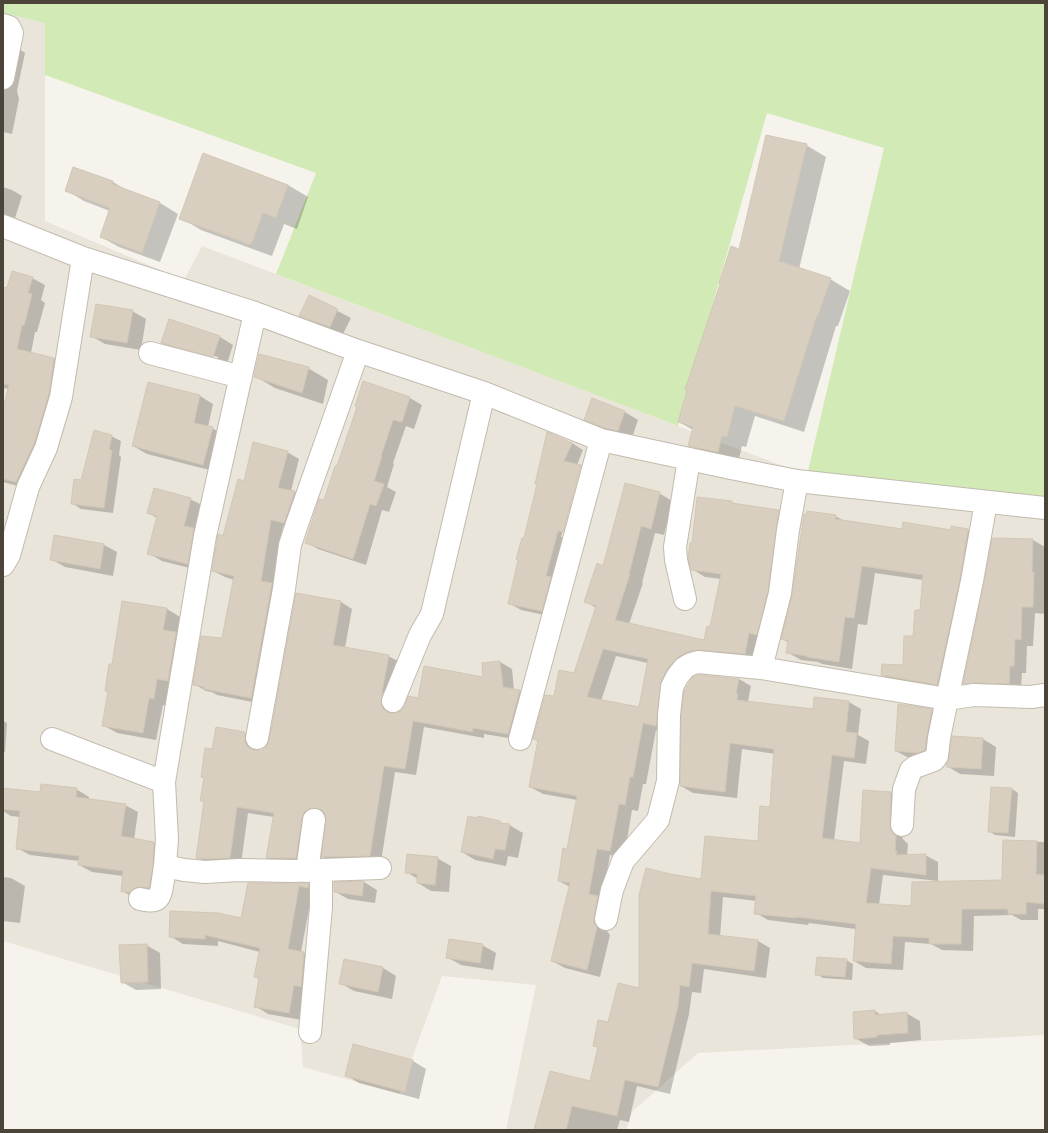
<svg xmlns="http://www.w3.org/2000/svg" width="1048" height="1133" font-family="'Fira Sans Condensed',sans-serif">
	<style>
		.residential { fill: #eae5da }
		.green { fill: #d2eab5 }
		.shadow { fill: #0003; fill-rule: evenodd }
		.building { fill: #d8cfc1; stroke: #d3c7b4; fill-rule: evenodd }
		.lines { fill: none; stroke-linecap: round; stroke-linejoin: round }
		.minor-casing { stroke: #c2bbae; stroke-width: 24 }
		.minor { stroke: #fff; stroke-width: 22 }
	</style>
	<rect width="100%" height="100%" fill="#f6f3ec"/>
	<path class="residential" d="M 3,13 L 45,23 L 45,221 L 184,280 L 202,246 L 807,475 L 1045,505 L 1045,1035 L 698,1053 L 632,1112 L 626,1130 L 506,1130 L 536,985 L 442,976 L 399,1094 L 303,1067 L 300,1029 L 3,941 Z"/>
	<path class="green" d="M 3,3 L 1045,3 L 1045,505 L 807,475 L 884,148 L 767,113 L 678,426 L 276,274 L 316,173 L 45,75 L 45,23 L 3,13 Z"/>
	<path class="shadow" d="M 3,37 L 18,46 L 21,50 L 25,53 L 17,91 L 19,99 L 12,134 L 3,132 Z
		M 806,145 L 826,157 L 799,269 L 830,279 L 850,291 L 838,326 L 836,326 L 804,432 L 755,416 L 746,447 L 742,446 L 738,463 L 709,457 L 689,445 L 693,430 L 679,422 L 740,250 Z
		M 203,155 L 288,185 L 308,197 L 297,229 L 284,224 L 272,256 L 201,230 L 181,218 Z
		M 113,182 L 128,191 L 160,203 L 178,214 L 160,262 L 119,247 L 101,237 L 110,211 L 84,201 L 66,190 Z
		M 3,187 L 12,190 L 22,196 L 15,218 L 3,214 Z
		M 32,278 L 45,285 L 41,300 L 45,303 L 37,332 L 35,332 L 31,353 L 54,359 L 67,367 L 29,489 L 3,482 L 3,413 L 9,389 L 3,388 L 3,287 L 8,288 Z
		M 309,296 L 351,318 L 343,334 L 314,323 L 300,315 Z
		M 132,311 L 146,319 L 141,350 L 105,344 L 91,336 Z
		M 220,337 L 233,345 L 227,364 L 176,350 L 162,343 ZM 176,346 L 218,357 L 218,359 L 176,348 Z
		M 308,368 L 328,380 L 323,404 L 275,388 L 255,376 Z
		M 364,382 L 410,398 L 422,405 L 414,429 L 406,426 L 393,463 L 394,464 L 387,487 L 396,492 L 389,512 L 382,510 L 366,565 L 318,549 L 306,542 L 324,501 L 338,468 L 358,406 Z
		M 149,383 L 200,396 L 213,404 L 208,427 L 212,428 L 226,436 L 217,472 L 147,454 L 133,446 Z
		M 592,400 L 625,412 L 638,420 L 632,438 L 619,435 L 598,427 L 585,419 Z
		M 111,436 L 121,441 L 119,455 L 121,457 L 113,513 L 81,509 L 72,503 L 82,481 Z
		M 572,443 L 583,450 L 577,465 L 581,466 L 592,473 L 554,617 L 521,610 L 509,603 L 525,540 ZM 579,468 L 582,468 L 563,537 L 561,537 Z
		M 287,452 L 299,459 L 291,491 L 295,492 L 306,499 L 296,529 L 283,526 L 273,584 L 283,590 L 263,704 L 217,695 L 212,692 L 206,691 L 194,684 L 222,639 L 234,580 L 225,577 L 213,571 L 224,537 L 244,482 Z
		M 659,493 L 672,501 L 664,535 L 655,533 L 642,583 L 643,583 L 629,624 L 704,641 L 711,628 L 721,579 L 705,577 L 692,569 L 732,502 L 737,505 L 779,511 L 792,519 L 758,661 L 680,677 L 669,733 L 656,730 L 646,784 L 643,784 L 638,811 L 632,810 L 624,858 L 610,855 L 602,900 L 607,931 L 610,935 L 600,977 L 565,968 L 552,961 L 570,887 L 559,881 L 568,850 L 577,800 L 543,794 L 530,787 L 538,741 L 534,739 L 555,697 L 574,674 L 596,608 L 585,601 L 604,567 ZM 616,656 L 648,663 L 640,708 L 601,701 Z
		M 190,499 L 204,506 L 201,571 L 162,561 L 148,553 L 157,518 L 148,513 Z
		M 835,516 L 845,521 L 903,530 L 952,531 L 952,527 L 968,530 L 981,538 L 951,692 L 896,683 L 882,675 L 904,666 L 914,637 L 921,611 L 923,580 L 875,573 L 867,625 L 858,624 L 852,669 L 822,664 L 818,662 L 801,660 L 787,652 L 789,643 L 782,639 Z
		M 55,536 L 104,545 L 117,552 L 113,576 L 65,567 L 51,559 Z
		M 1033,540 L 1045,547 L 1045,614 L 1035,613 L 1033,646 L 1027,646 L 1026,673 L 1022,673 L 1021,690 L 977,691 L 964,684 Z
		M 341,602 L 352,609 L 345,648 L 388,656 L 400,662 L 392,710 L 394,715 L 402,711 L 419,699 L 484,678 L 500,662 L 512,669 L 514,690 L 520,691 L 531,698 L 520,740 L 484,734 L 484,738 L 424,727 L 416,775 L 395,772 L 381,862 L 334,864 L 323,857 L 327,821 L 326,814 L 321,815 L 308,864 L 278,864 L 267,858 L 274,817 L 248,813 L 241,864 L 208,864 L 197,857 L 205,802 L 201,800 L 205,779 L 202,777 L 213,750 L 245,733 L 257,740 L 257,749 L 258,751 L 262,751 L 268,746 Z
		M 167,609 L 180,617 L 177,634 L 190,641 L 167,706 L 163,705 L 156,740 L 117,733 L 103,725 L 109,692 L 106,690 L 113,666 Z
		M 699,676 L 739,679 L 751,686 L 748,701 L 750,702 L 814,710 L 815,698 L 849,702 L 861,709 L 858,735 L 869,741 L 866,764 L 844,761 L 834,841 L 861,844 L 864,791 L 891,793 L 903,800 L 901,832 L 903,839 L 908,844 L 907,856 L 925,855 L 938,862 L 938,881 L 883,875 L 879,905 L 912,908 L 1003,881 L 1004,841 L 1045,842 L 1045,909 L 1038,909 L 1038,920 L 1021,920 L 1012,915 L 974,916 L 973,951 L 942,950 L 931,944 L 905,942 L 903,970 L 866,968 L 854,961 L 856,929 L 809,923 L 808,925 L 768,920 L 756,913 L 757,901 L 723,897 L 720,937 L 758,941 L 770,948 L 766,978 L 704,969 L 701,993 L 692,992 L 689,1014 L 670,1094 L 637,1086 L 629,1122 L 620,1120 L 617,1130 L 535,1130 L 591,1082 L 598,1048 L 594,1045 L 609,1024 L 640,989 L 670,875 L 702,880 L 759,842 L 771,808 L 775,754 L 742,749 L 737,798 L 693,793 L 681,786 Z
		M 899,705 L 932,710 L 943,717 L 930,759 L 907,757 L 896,751 Z
		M 3,721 L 7,723 L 5,752 L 3,752 Z
		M 983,739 L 996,747 L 994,776 L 960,774 L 947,766 Z
		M 3,789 L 41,793 L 76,789 L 89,797 L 89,800 L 125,805 L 138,812 L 134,840 L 154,843 L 167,850 L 162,895 L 135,898 L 122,891 L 123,876 L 92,872 L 79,865 L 79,861 L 30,855 L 17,848 L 20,817 L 11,816 L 3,811 Z
		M 1012,789 L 1018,793 L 1015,837 L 995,835 L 989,831 Z
		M 479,817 L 500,822 L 504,824 L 509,825 L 523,833 L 518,858 L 508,856 L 506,866 L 475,860 L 462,852 Z
		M 437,858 L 451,866 L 449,892 L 431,891 L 418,883 L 418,879 L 406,872 Z
		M 3,877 L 11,878 L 25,886 L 20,923 L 3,921 Z
		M 364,882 L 377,890 L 375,903 L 348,899 L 334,891 Z
		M 248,884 L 308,884 L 321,892 L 312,893 L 301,952 L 304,953 L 317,961 L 302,1020 L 268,1014 L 255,1006 L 260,979 L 255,977 L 260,952 L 218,941 L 218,946 L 183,944 L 170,936 L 242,920 Z
		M 146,945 L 160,953 L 161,989 L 136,990 L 122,982 Z
		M 482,945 L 496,953 L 493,970 L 461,965 L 447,957 Z
		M 345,960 L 383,968 L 396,976 L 392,999 L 354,991 L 340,983 Z
		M 846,960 L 853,964 L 852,980 L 823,978 L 817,974 Z
		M 875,1011 L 881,1015 L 906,1013 L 920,1021 L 921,1040 L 890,1043 L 890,1045 L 869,1046 L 855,1038 Z
		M 354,1045 L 413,1061 L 426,1069 L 419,1099 L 359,1083 L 346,1075 Z"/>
	<path class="building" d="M 766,135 L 807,144 L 779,261 L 831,278 L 818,316 L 817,315 L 784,421 L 735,406 L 727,437 L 722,436 L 718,452 L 688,446 L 693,427 L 678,422 L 687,391 L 685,390 L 720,284 L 719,283 L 731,246 L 739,249 Z
		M 203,153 L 288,185 L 276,218 L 263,213 L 251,245 L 179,219 Z
		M 73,167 L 113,181 L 112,184 L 160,202 L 142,253 L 100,237 L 110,208 L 65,191 Z
		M 12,271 L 33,277 L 28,293 L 32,294 L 24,326 L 22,325 L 17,349 L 54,358 L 49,394 L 34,444 L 16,482 L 3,479 L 3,409 L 9,385 L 3,384 L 3,287 L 7,288 Z
		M 309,295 L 338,309 L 330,327 L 299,316 Z
		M 96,304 L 133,310 L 127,343 L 90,337 Z
		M 169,319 L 220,336 L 213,357 L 161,343 Z
		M 259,354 L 309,367 L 302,393 L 254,377 Z
		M 363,381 L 410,397 L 402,422 L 393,420 L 381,456 L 382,456 L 374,481 L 384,484 L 376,506 L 370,504 L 353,559 L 305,543 L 319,499 L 324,500 L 335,466 L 337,466 L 357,407 L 355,406 Z
		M 148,382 L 200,395 L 194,423 L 213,427 L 203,465 L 132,446 Z
		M 592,398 L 625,411 L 618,431 L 605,428 L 584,420 Z
		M 94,430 L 112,435 L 109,450 L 112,450 L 104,508 L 71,504 L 74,479 L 81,480 Z
		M 547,432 L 572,443 L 564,461 L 581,465 L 563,532 L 558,531 L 546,576 L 551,577 L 542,611 L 508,604 L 518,560 L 516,559 L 522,538 L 524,538 L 537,484 L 535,484 Z
		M 253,442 L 288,451 L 278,488 L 295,491 L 284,523 L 271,520 L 261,581 L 272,583 L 251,698 L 204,689 L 204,687 L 193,685 L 201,636 L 222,638 L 234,576 L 212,571 L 218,534 L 223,536 L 238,479 L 244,481 Z
		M 625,483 L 660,492 L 651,529 L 641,526 L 629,574 L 630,574 L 615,620 L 704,640 L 707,626 L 710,627 L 721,574 L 691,570 L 688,558 L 690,543 L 692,543 L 697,497 L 732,501 L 732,503 L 779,510 L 768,591 L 757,635 L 749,633 L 745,654 L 699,650 L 687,652 L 678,657 L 667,669 L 661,682 L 657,714 L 656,726 L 643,723 L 633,777 L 630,777 L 625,805 L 619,804 L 610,851 L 597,849 L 589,894 L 598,896 L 594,917 L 594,923 L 597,927 L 587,970 L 551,961 L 570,883 L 558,881 L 563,848 L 567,849 L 577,796 L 529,787 L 538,740 L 533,739 L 545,695 L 554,696 L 559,670 L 574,673 L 596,606 L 584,602 L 597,563 L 603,566 ZM 603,649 L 648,659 L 639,707 L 587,697 Z
		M 154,488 L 191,498 L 184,526 L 194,528 L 188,564 L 147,554 L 157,516 L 147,513 Z
		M 807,511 L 836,515 L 835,519 L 902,529 L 903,522 L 951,530 L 951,526 L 968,529 L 960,579 L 937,685 L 881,675 L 882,664 L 903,665 L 904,636 L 913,636 L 915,610 L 920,610 L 923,575 L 862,566 L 854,618 L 845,617 L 839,662 L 807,657 L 807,656 L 786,653 L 788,641 L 781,639 L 792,595 L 804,514 L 807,514 Z
		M 54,535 L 104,544 L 100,569 L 50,560 Z
		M 992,538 L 1033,539 L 1032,572 L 1034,572 L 1033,607 L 1022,607 L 1021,640 L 1015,639 L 1014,666 L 1010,666 L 1009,684 L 974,683 L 963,684 L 984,584 Z
		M 296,593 L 341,601 L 333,645 L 389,655 L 382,692 L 383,692 L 381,702 L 383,709 L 389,713 L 395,713 L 401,711 L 405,706 L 408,696 L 418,698 L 424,666 L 483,677 L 482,663 L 500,661 L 503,687 L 520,690 L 508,734 L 472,728 L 473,732 L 413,721 L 405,769 L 384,766 L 370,856 L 321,857 L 326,821 L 325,815 L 322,810 L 315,808 L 309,809 L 304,812 L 302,818 L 296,858 L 266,858 L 274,813 L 237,807 L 230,858 L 205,859 L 196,858 L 204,801 L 200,801 L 204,778 L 201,777 L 205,748 L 212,749 L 216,727 L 245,732 L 245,743 L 249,748 L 254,750 L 262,750 L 267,746 L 270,737 Z
		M 122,601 L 167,608 L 163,630 L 176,632 L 168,681 L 157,679 L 154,699 L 149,698 L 143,733 L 102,726 L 108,691 L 105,691 L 109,664 L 112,664 Z
		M 699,675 L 739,679 L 736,694 L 738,694 L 737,700 L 813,709 L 814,697 L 849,701 L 846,732 L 857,733 L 854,758 L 832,755 L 822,838 L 860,843 L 863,790 L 891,792 L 890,825 L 891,831 L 896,836 L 895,851 L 897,851 L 896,855 L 926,854 L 926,875 L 871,868 L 866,903 L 911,906 L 912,882 L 1002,880 L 1003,840 L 1037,841 L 1036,874 L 1045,875 L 1045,904 L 1026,902 L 1026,914 L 1008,914 L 1008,909 L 962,909 L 961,944 L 929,944 L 929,938 L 893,936 L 891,964 L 853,961 L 856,924 L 797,917 L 796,918 L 754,914 L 756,896 L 711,891 L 708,934 L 758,940 L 754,971 L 692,963 L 689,987 L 680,985 L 678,1006 L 658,1087 L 625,1080 L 617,1116 L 572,1106 L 566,1130 L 534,1130 L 550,1071 L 590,1081 L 598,1047 L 593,1046 L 598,1020 L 608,1022 L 618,983 L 639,988 L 639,895 L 646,868 L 670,874 L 701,879 L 705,836 L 758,841 L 760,806 L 770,807 L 774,749 L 730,743 L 725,792 L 680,786 L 680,781 L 681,716 L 684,691 L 692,678 Z
		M 898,704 L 932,709 L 927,735 L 925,750 L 917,753 L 895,751 Z
		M 952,736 L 983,738 L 981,769 L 946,767 L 949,757 Z
		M 41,784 L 77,788 L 76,797 L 126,804 L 121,836 L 154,842 L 153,865 L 149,888 L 136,887 L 130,892 L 121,892 L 123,871 L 78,865 L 79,856 L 16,849 L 20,811 L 3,809 L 3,788 L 40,792 Z
		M 991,787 L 1012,788 L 1008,833 L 988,832 Z
		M 468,816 L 477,818 L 478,816 L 500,821 L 500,823 L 510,824 L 505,850 L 495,849 L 493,859 L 461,852 Z
		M 407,854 L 438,857 L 435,885 L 417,883 L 417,874 L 405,873 Z
		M 364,881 L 362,896 L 334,892 L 334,882 Z
		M 248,883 L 308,883 L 308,888 L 299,886 L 288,949 L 304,952 L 301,987 L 294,985 L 289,1013 L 254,1007 L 259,978 L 254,977 L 260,948 L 205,935 L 205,939 L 169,937 L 170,911 L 218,913 L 241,918 Z
		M 449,939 L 483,944 L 480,963 L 446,958 Z
		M 147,944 L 148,982 L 121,983 L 119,945 Z
		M 817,957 L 847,959 L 845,977 L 815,975 Z
		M 344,959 L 383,967 L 378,992 L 339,984 Z
		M 875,1010 L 875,1015 L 907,1012 L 908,1033 L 877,1035 L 877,1037 L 854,1039 L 853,1012 Z
		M 353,1044 L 413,1060 L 405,1092 L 345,1076 Z"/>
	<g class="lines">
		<defs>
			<path id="minor" d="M 3,25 L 9,27 L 12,33 L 3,78
				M 3,226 L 83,258 L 255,313 L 358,351 L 484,393 L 601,440 L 731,468 L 797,481 L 1045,508
				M 255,313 L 205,536 L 164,782 L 167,839 L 165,866 L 184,870 L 205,872 L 239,870 L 291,871 L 321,870 L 321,907 L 310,1032
				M 150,353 L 241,377
				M 3,565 L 9,555 L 28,487 L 46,448 L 61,397 L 83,258
				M 685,599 L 676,560 L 675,547 L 689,459
				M 761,668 L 947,699 L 974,695 L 1031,697 L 1045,695
				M 393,701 L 420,635 L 432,614 L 484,393
				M 257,738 L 284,589 L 290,545 L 297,524 L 358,351
				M 52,739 L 164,782
				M 520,739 L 601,440
				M 902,825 L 904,789 L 911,770 L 915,767 L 934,760 L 937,756 L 939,738 L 947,699 L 972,581 L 986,502
				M 321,870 L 380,868
				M 307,871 L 314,820
				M 140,899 C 155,902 160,902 162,886 C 163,879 164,873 165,866
				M 606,919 L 612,890 L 623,861 L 658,820 L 668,781 L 669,715 L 672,687 L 677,677 L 684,668 L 691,664 L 698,662 L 761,668 L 780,593 L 788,530 L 797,481"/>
		</defs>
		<use href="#minor" class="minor-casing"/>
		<use href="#minor" class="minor"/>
	</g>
	<rect width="1048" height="1133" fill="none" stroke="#4b4439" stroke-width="8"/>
</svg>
